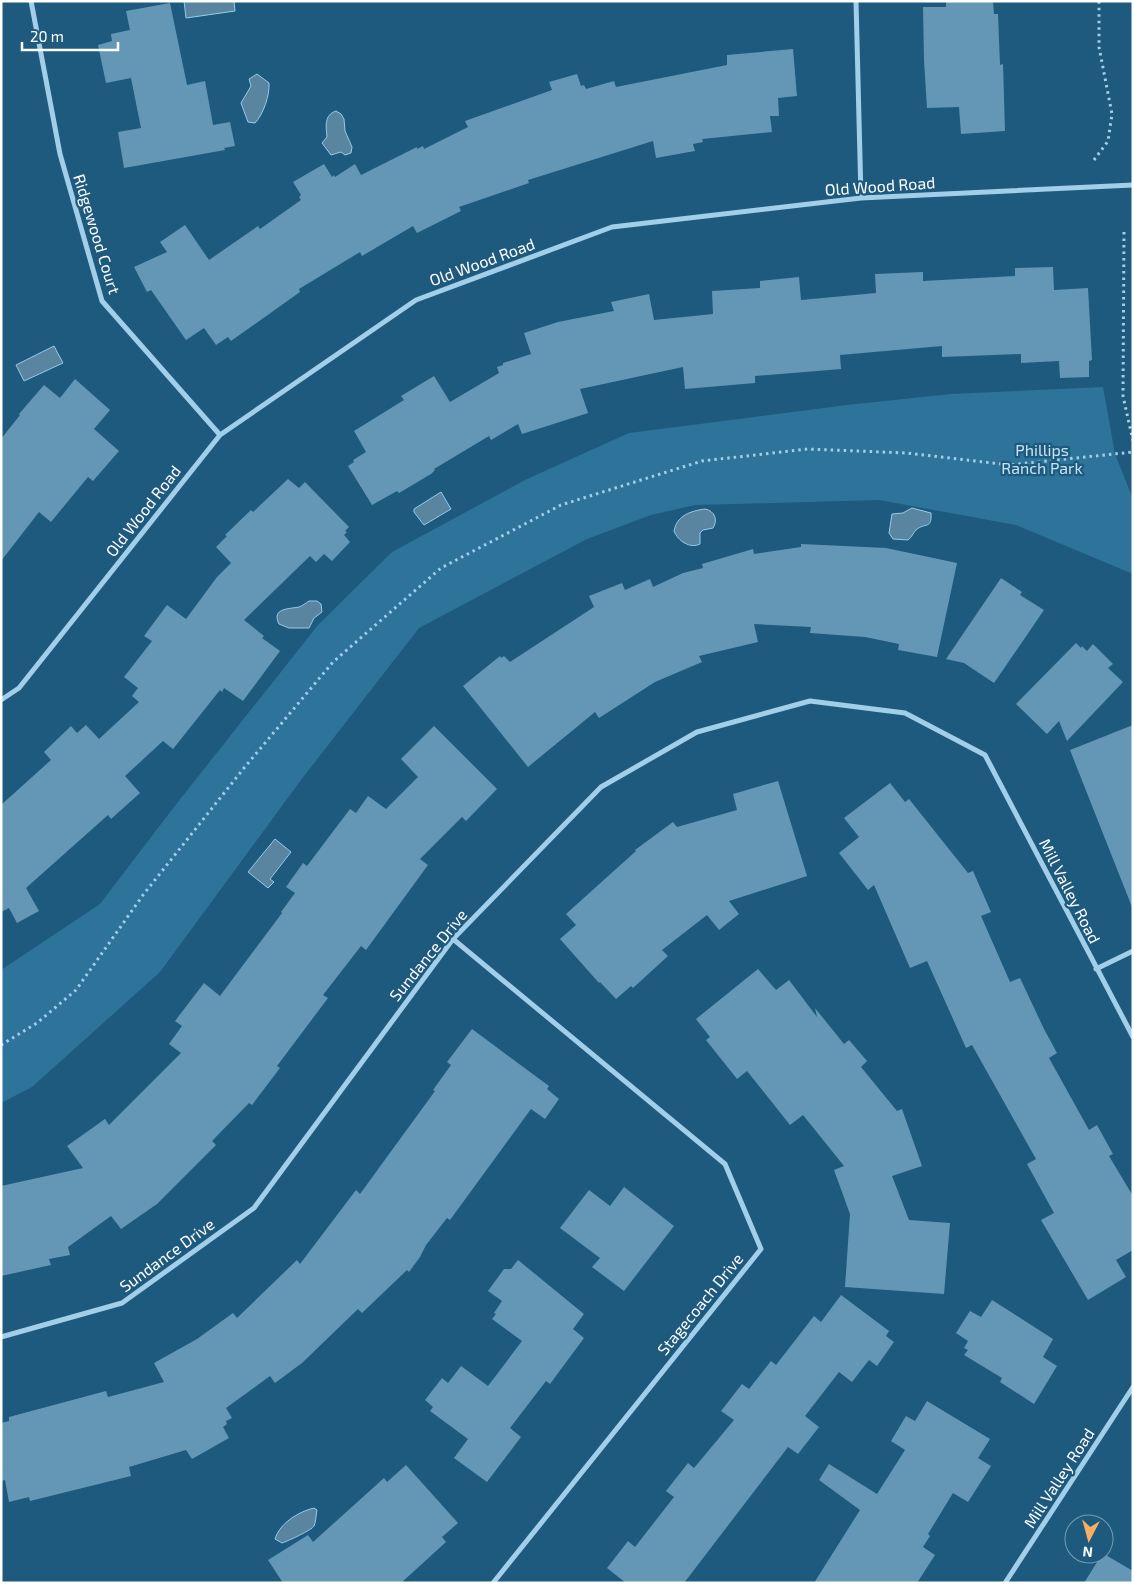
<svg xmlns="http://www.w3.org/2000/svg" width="1134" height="1584" font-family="'Exo 2',sans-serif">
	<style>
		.green { fill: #2e739a }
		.water { fill: #5985a0; stroke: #95cce9 }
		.building { fill: #6497b6 }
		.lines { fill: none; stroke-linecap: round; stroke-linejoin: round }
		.path { stroke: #a1cee8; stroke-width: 3; stroke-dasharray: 2.5 4; stroke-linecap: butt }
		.minor { stroke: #a1cee8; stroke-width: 5 }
		.labels { text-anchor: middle; stroke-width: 4.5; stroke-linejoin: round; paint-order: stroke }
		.street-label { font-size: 16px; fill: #fff; stroke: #1e5a7e }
		.park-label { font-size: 16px; fill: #c5e4f6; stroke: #1e5a7e }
	</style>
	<rect width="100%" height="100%" fill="#1e5a7e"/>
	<path class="green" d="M 1103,387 L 1115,454 L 1133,499 L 1133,574 L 1016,525 L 879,500 L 695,505 L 651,515 L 587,539 L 419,628 L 301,780 L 160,972 L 32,1087 L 1,1103 L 1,970 L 100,904 L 174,807 L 318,625 L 392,552 L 527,479 L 629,433 L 847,405 L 951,394 Z"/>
	<path class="water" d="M 184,1 L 234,1 L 235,11 L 186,18 Z
		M 257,74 L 269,83 C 270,95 263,115 255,123 L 248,122 L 241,103 L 251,86 L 249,79 Z
		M 336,111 L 341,114 L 344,119 L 345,131 L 352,147 L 351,153 L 345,155 L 341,152 L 331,155 L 322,143 L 327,137 C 326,126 324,115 336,111 Z
		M 54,346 L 63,363 L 24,381 L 16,365 Z
		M 441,492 L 451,509 L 424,525 L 414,512 L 414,509 Z
		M 912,508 L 931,513 C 932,530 925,522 916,530 C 913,533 912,537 908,540 L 893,539 L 889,533 L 892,514 L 903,513 Z
		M 705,509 C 715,511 718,520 713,528 L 703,530 L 700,533 L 700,544 C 690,549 678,541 674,531 C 677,515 691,511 705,509 Z
		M 309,601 L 317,601 L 321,604 L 322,612 L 314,618 L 309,628 L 289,628 L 279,624 C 271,608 289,609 299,607 C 302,606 306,603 309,601 Z
		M 275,839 L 291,852 L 270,879 L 274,882 L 268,888 L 248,872 Z
		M 314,1508 L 317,1510 C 316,1515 316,1522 314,1526 C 312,1530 288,1541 282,1543 L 275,1539 C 280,1523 298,1512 314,1508 Z"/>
	<path class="building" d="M 946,1 L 993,1 L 994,14 L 998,14 L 1000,65 L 1003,64 L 1005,131 L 961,134 L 959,107 L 927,108 L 924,60 L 923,7 L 946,7 Z
		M 170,3 L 187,85 L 205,81 L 213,125 L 230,122 L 235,146 L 224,148 L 225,150 L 124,168 L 118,132 L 141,128 L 131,78 L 106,83 L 98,45 L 112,41 L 111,34 L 130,30 L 126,11 Z
		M 793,49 L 797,96 L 778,98 L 779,116 L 770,116 L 772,132 L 702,139 L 703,142 L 693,144 L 695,151 L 656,158 L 653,141 L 528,180 L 529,183 L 459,207 L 461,211 L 417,233 L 413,226 L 362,256 L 360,252 L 299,289 L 300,292 L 231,341 L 228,337 L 216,345 L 204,328 L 186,340 L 151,290 L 147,292 L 134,267 L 167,252 L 160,242 L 185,225 L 209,260 L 258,226 L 260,229 L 301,200 L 299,197 L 301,195 L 293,182 L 324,164 L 332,177 L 334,175 L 335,177 L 355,164 L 361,175 L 417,147 L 417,149 L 423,146 L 424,149 L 468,127 L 465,121 L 552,90 L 549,82 L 577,74 L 581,86 L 584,85 L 586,89 L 614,81 L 616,87 L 727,65 L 727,55 Z
		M 1053,267 L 1054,290 L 1088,288 L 1092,360 L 1089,361 L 1089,377 L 1060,378 L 1059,361 L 1021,363 L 1021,354 L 942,357 L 942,346 L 840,355 L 841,369 L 755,376 L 755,383 L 685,389 L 683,367 L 580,389 L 588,413 L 522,434 L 518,424 L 491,440 L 489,436 L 434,469 L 435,470 L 431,474 L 399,493 L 397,491 L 372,505 L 348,466 L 354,462 L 353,460 L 366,452 L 354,431 L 404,400 L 401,396 L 434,376 L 450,402 L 499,373 L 497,367 L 503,365 L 503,363 L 531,354 L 524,333 L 558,322 L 614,311 L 611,302 L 649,294 L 654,320 L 713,314 L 712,291 L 760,288 L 760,281 L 799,277 L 801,300 L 876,293 L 875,274 L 923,272 L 923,281 L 1015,276 L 1015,268 Z
		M 75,379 L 110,410 L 94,429 L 119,451 L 93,481 L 88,477 L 51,522 L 39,512 L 1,561 L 1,439 L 20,415 L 19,414 L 44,385 L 60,398 Z
		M 288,479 L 299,488 L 305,482 L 349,527 L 345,531 L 347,532 L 344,535 L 350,542 L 332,561 L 324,554 L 316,562 L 310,556 L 244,620 L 264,636 L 262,638 L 280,651 L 243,701 L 224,688 L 222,692 L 220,690 L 173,749 L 163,741 L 125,776 L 140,793 L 111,819 L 108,815 L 26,888 L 39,911 L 17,923 L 9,908 L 1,912 L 1,805 L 51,760 L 44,752 L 71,726 L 77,733 L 86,725 L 99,739 L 139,702 L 132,696 L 138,688 L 124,677 L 152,641 L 144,636 L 167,605 L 186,619 L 217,577 L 231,563 L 216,547 L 227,536 L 225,535 L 251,510 L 253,512 Z
		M 801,544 L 886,548 L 957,563 L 937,657 L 898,650 L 899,644 L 865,637 L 810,633 L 811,627 L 754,624 L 758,642 L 699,656 L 702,662 L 655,682 L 599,718 L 595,712 L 528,767 L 463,686 L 500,656 L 501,658 L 504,656 L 510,662 L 594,607 L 589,596 L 622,583 L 625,590 L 650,579 L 653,587 L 683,573 L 703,568 L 702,564 L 753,549 L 754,554 L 801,547 Z
		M 1001,578 L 1022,592 L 1020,595 L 1044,610 L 994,683 L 964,663 L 946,659 Z
		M 1076,643 L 1081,648 L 1082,646 L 1087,651 L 1093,644 L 1113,664 L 1108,668 L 1123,682 L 1067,741 L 1059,721 L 1047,734 L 1016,704 Z
		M 1133,725 L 1133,907 L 1132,907 L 1070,750 Z
		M 434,726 L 497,789 L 466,821 L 462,817 L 420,859 L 428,865 L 366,950 L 361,946 L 323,995 L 328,998 L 277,1066 L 280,1068 L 252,1105 L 249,1103 L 212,1141 L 216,1145 L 157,1204 L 121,1229 L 111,1216 L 68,1247 L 70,1255 L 49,1259 L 51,1265 L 1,1276 L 1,1186 L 83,1168 L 67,1146 L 105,1119 L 109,1125 L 181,1053 L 169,1044 L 182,1026 L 175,1021 L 204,983 L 220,996 L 282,913 L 281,912 L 295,893 L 286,887 L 303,863 L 307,866 L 350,809 L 356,813 L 368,796 L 386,809 L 418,777 L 401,759 Z
		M 778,781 L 807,876 L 729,901 L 739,914 L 719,930 L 707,915 L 662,950 L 668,956 L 633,988 L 631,986 L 616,999 L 600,982 L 599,983 L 560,939 L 576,925 L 566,914 L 636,851 L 635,850 L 673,822 L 677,827 L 737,810 L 733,794 Z
		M 890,783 L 905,802 L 909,799 L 968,873 L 973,871 L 991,912 L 981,916 L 1010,982 L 1020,978 L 1044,1029 L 1057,1053 L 1049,1058 L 1089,1130 L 1097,1125 L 1113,1154 L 1109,1156 L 1133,1196 L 1133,1250 L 1116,1260 L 1126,1277 L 1088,1300 L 1041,1220 L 1054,1213 L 1027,1164 L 1036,1159 L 972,1045 L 966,1048 L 927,961 L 910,968 L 874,885 L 868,890 L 839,853 L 859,837 L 844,818 Z
		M 758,969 L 776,990 L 789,980 L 817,1017 L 815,1008 L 844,1044 L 849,1040 L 867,1061 L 861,1067 L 897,1111 L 902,1109 L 922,1166 L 892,1176 L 909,1220 L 950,1223 L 944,1294 L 845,1287 L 850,1214 L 834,1170 L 844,1166 L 803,1115 L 790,1125 L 747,1071 L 737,1079 L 706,1040 L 710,1037 L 696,1019 Z
		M 472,1029 L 549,1086 L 547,1089 L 559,1099 L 545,1119 L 531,1109 L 450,1220 L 447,1218 L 426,1245 L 420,1257 L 409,1272 L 407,1270 L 362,1313 L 358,1309 L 302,1363 L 275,1383 L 270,1376 L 226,1408 L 232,1418 L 226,1421 L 227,1424 L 223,1427 L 229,1438 L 192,1459 L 186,1450 L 129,1467 L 131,1476 L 30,1501 L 29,1497 L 9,1502 L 5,1480 L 1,1481 L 1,1423 L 9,1421 L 9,1417 L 106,1391 L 108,1397 L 164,1382 L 154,1363 L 197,1339 L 233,1313 L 237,1318 L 297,1260 L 300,1264 L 356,1190 L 360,1194 L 435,1091 L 433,1090 L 451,1065 L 447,1062 Z
		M 624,1187 L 674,1226 L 624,1291 L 592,1267 L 600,1258 L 560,1228 L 589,1190 L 610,1206 Z
		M 518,1260 L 584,1314 L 573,1329 L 584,1338 L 550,1384 L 546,1381 L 510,1428 L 521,1437 L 487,1482 L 454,1458 L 468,1439 L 430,1411 L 433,1407 L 425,1400 L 442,1378 L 448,1383 L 461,1366 L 488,1386 L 522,1341 L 492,1319 L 496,1314 L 494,1313 L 502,1301 L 488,1291 L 504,1269 L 511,1269 Z
		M 841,1295 L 889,1331 L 886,1336 L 894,1342 L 877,1366 L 869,1360 L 852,1382 L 839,1372 L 805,1416 L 819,1427 L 798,1454 L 788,1447 L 684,1583 L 626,1583 L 607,1568 L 628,1541 L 635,1547 L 674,1497 L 666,1491 L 688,1463 L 694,1468 L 734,1420 L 721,1411 L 742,1384 L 749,1389 L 771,1361 L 776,1365 L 814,1316 L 821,1322 Z
		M 992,1300 L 1053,1339 L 1043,1357 L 1057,1366 L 1034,1404 L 1000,1382 L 1002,1378 L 964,1355 L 968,1350 L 964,1348 L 968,1341 L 956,1333 L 970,1311 L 981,1317 Z
		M 927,1401 L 990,1439 L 978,1458 L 991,1466 L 968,1502 L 953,1493 L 928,1534 L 930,1536 L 923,1547 L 935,1555 L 917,1583 L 814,1583 L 860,1510 L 819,1480 L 829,1464 L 877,1494 L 905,1450 L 891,1441 L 906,1416 L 915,1421 Z
		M 406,1465 L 458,1523 L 442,1537 L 446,1542 L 401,1583 L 283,1583 L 268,1560 L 308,1535 L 313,1542 L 384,1478 L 387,1482 Z
		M 1102,1554 L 1104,1554 L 1133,1571 L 1133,1583 L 1084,1583 Z"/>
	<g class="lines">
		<path class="path" d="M 1094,160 L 1108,141 L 1112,114 L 1099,47 L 1099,1
			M 1124,232 L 1123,396 L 1133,441
			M 1,1045 L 37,1023 L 76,990 L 143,895 L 244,768 L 333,662 L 441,568 L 561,505 L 702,461 L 808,449 L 906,453 L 1009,465 L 1133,452"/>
		<path class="minor" d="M 31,1 L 60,154 L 102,301 L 220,435
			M 856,1 L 861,198
			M 1,700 L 19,688 L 220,435 L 416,300 L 612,227 L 861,198 L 1133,185
			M 453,939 L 725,1164 L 761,1249 L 493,1583
			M 1096,969 L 1133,951
			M 1,1337 L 122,1303 L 254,1208 L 453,939 L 601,787 L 697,732 L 810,701 L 905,713 L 985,755 L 1133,1037
			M 1005,1583 L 1133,1387"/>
	</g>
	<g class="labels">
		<g class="street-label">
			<text transform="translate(880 186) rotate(-4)" y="6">Old Wood Road</text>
			<text transform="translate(97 234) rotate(73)" y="6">Ridgewood Court</text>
			<text transform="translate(482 262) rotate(-20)" y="6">Old Wood Road</text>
			<text transform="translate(143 511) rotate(-52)" y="6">Old Wood Road</text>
			<text transform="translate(1070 891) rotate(63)" y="6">Mill Valley Road</text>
			<text transform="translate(428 955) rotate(-51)" y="6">Sundance Drive</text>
			<text transform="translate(167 1255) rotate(-36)" y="6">Sundance Drive</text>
			<text transform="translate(700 1304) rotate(-51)" y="6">Stagecoach Drive</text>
			<text transform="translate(1059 1478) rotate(-57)" y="6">Mill Valley Road</text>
		</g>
		<g class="park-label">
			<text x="1042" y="456">Phillips<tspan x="1042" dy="18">Ranch Park</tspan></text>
		</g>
	</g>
	<rect width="1134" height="1584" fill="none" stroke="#ffffff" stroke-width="5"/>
	<g transform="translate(1089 1539) rotate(186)"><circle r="24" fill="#1e5a7e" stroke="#789cb2"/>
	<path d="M0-4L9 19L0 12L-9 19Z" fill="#f7af60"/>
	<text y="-8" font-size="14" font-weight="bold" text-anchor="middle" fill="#ffffff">N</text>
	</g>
	<path d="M22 42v8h96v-8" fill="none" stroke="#ffffff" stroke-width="2.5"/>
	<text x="30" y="42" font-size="15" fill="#ffffff" stroke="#1e5a7e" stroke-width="4" paint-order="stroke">20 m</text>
</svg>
